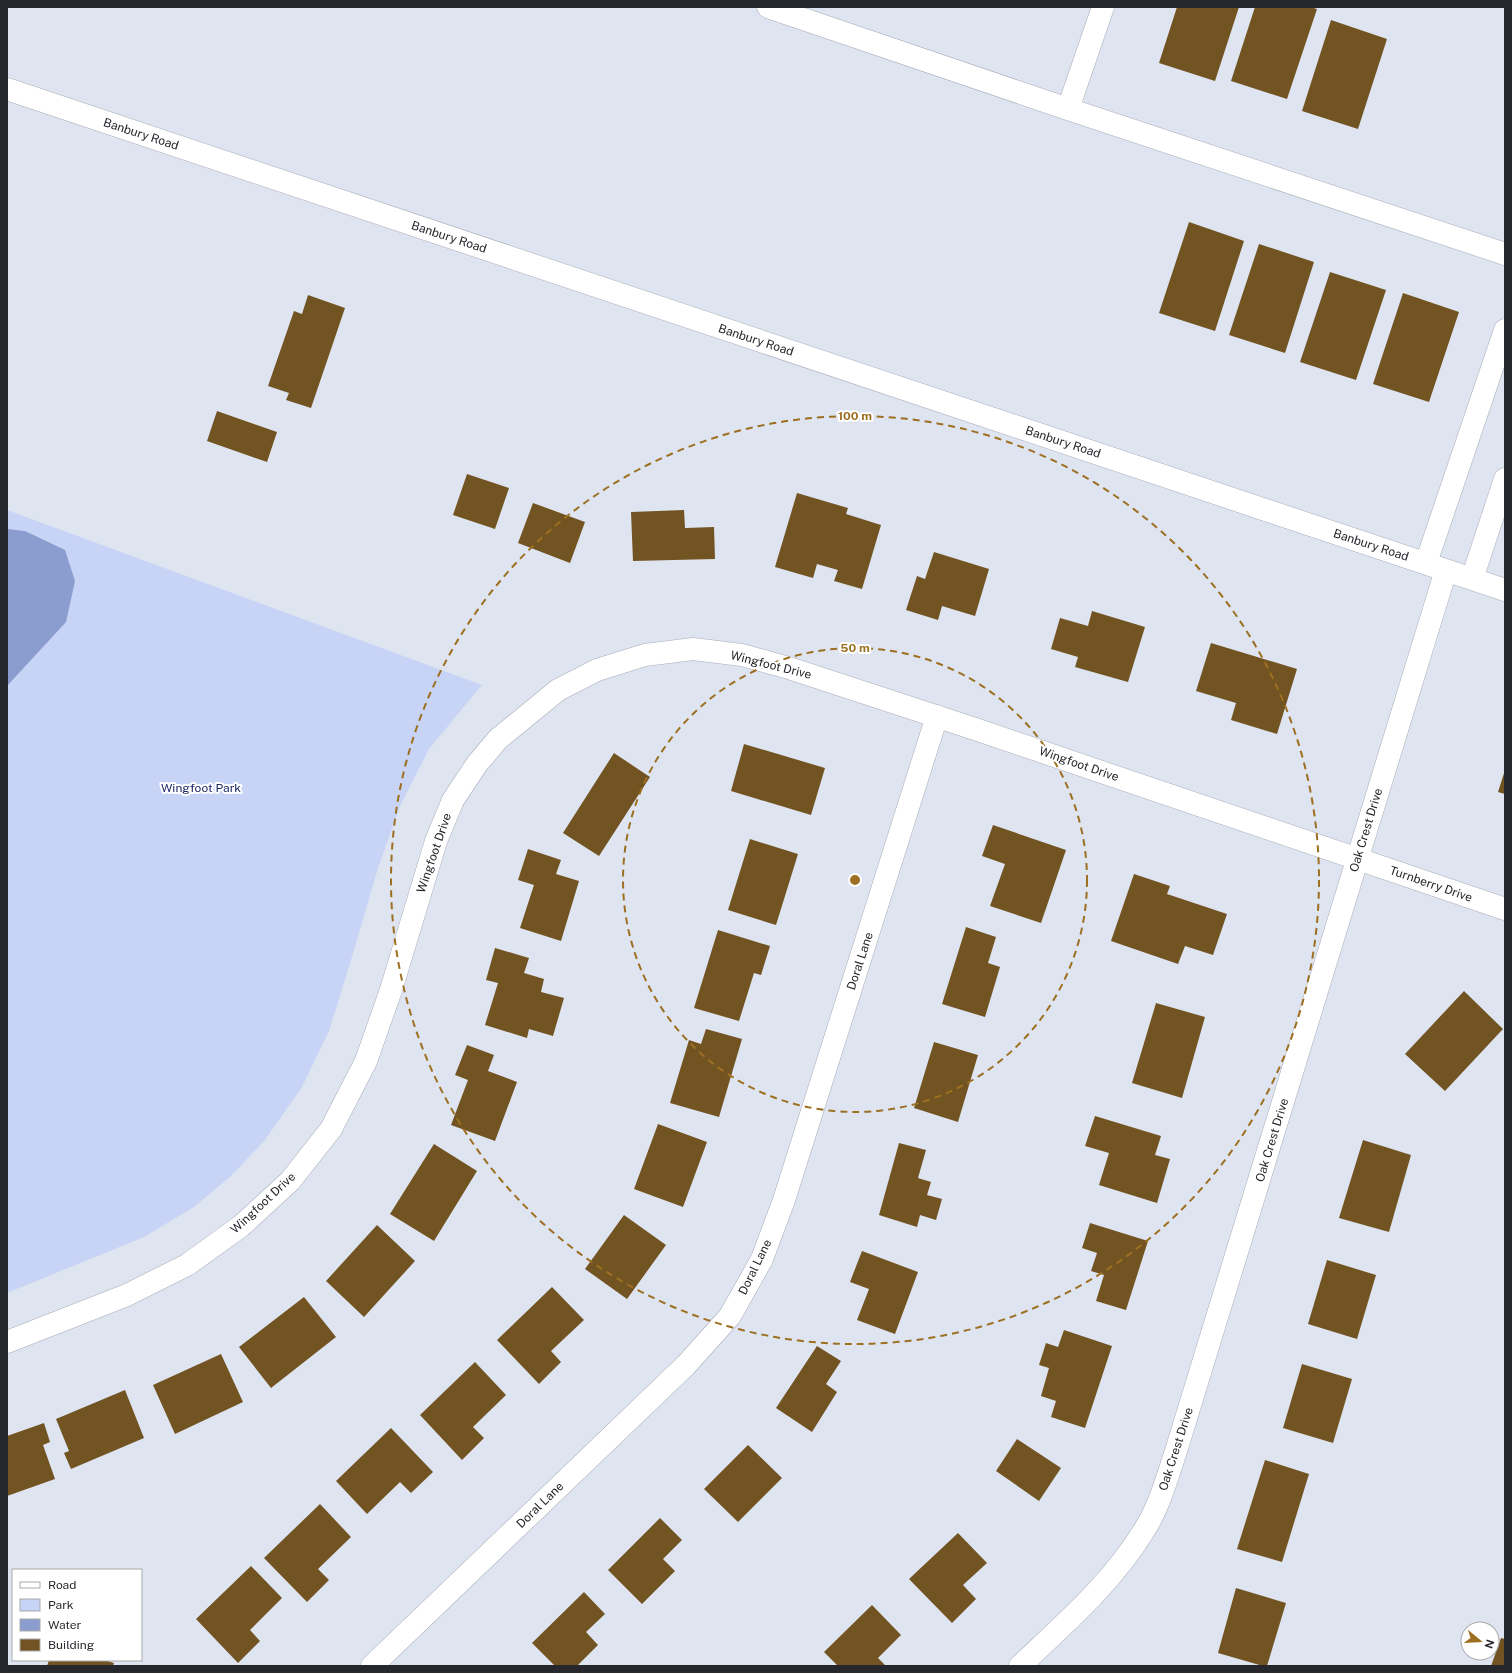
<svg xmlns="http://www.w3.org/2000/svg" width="1512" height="1673" font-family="'Public Sans',sans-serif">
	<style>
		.green { fill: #c8d4f5 }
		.water { fill: #8b9ccf }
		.building { fill: #725422 }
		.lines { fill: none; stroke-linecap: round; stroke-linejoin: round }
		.street-casing { stroke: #a8acb9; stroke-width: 23 }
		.street { stroke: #fff; stroke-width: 22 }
		.ring { fill: none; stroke: #9d7021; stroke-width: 2; stroke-dasharray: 7 5 }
		.labels { text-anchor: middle; stroke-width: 4; stroke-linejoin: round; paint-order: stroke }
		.street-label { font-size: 12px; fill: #26272c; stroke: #fff }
		.park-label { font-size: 12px; fill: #1b2864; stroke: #fff }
		.centre { fill: #9d7021; stroke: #fff; stroke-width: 2 }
		.ring-label { font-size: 12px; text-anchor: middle; font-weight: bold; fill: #9d7021; stroke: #fff; stroke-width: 4; stroke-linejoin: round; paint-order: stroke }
	</style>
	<rect width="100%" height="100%" fill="#dfe4f1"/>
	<path class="green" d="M 7,510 L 482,685 L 429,749 L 401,804 L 379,865 L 351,960 L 329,1031 L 302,1087 L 265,1140 L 232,1175 L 194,1207 L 144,1237 L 7,1293 Z"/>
	<path class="water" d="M 7,529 L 25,531 L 65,550 L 75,581 L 66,622 L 7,686 Z"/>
	<path class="building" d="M 1177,7 L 1239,7 L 1215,81 L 1159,63 Z
		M 1255,7 L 1310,7 L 1317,9 L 1287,99 L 1231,81 Z
		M 1331,20 L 1387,39 L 1358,129 L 1302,111 Z
		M 1189,222 L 1244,241 L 1215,331 L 1159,313 Z
		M 1259,244 L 1314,262 L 1285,353 L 1229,335 Z
		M 1330,272 L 1386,290 L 1356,380 L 1300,362 Z
		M 1403,293 L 1459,312 L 1429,402 L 1373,384 Z
		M 308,295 L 345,308 L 311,408 L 286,400 L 289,393 L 268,386 L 294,311 L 302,314 Z
		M 217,411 L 277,432 L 267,462 L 207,441 Z
		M 467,474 L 509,488 L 495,529 L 453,515 Z
		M 797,493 L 848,508 L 846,514 L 881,525 L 862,589 L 834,581 L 838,570 L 817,564 L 813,578 L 775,567 Z
		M 533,503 L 585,522 L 570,563 L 518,543 Z
		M 684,510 L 685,528 L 714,527 L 715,559 L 633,561 L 631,512 Z
		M 934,552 L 989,569 L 975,616 L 942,606 L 938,620 L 906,610 L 917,576 L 925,579 Z
		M 1092,611 L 1145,627 L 1128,682 L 1075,667 L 1078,657 L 1051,649 L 1060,618 L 1088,626 Z
		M 1211,643 L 1297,669 L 1277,734 L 1231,720 L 1236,703 L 1196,691 Z
		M 744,744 L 825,768 L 811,815 L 731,791 Z
		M 614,753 L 650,777 L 599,856 L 563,833 Z
		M 1505,770 L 1505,794 L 1498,792 Z
		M 993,825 L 1066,850 L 1041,923 L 990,906 L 1005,864 L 982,856 Z
		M 750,839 L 798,854 L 776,925 L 728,910 Z
		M 528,849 L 561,860 L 556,874 L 579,881 L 561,941 L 520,928 L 534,885 L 518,880 Z
		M 1134,874 L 1170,886 L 1167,894 L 1227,914 L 1213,955 L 1185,946 L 1178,964 L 1111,941 Z
		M 966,927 L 996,937 L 988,963 L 1000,967 L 985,1017 L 942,1004 Z
		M 718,930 L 770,946 L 761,975 L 754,973 L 739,1021 L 694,1008 Z
		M 495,948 L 529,958 L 524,973 L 544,979 L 541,992 L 564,998 L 553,1036 L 529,1029 L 527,1038 L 485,1025 L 498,983 L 486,980 Z
		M 1464,991 L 1503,1029 L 1445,1091 L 1405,1054 Z
		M 1156,1003 L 1205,1017 L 1182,1098 L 1132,1083 Z
		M 706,1029 L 742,1039 L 719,1117 L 670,1103 L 689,1040 L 701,1044 Z
		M 934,1042 L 978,1055 L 958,1122 L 914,1108 Z
		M 467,1045 L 494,1055 L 488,1071 L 517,1082 L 495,1141 L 451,1125 L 468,1080 L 455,1075 Z
		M 1095,1116 L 1161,1136 L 1155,1155 L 1170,1159 L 1157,1203 L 1099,1185 L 1109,1153 L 1085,1146 Z
		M 658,1124 L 707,1142 L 683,1207 L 634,1189 Z
		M 1363,1140 L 1411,1155 L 1389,1232 L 1339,1218 Z
		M 899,1143 L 926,1150 L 918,1178 L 931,1182 L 927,1195 L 942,1199 L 936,1220 L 920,1215 L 917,1227 L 879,1215 Z
		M 434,1144 L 477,1171 L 434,1241 L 390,1214 Z
		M 624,1215 L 666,1245 L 627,1299 L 585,1269 Z
		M 1090,1223 L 1148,1241 L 1126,1310 L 1096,1301 L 1104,1275 L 1091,1271 L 1097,1253 L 1082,1248 Z
		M 377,1225 L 415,1261 L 364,1317 L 326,1281 Z
		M 862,1251 L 918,1272 L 895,1334 L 857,1320 L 869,1289 L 850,1282 Z
		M 1327,1260 L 1376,1275 L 1357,1339 L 1308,1324 Z
		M 552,1287 L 584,1320 L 551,1351 L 561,1362 L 539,1384 L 497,1340 Z
		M 304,1297 L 336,1337 L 271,1388 L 239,1347 Z
		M 1064,1330 L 1112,1346 L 1085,1428 L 1051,1417 L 1056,1401 L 1041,1396 L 1049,1368 L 1039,1365 L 1046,1343 L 1058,1347 Z
		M 817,1346 L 841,1361 L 826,1384 L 837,1392 L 812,1432 L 776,1408 Z
		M 221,1354 L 243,1402 L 175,1434 L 153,1385 Z
		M 475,1362 L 506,1395 L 473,1427 L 484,1438 L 462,1460 L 420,1415 Z
		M 1302,1364 L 1352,1379 L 1333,1443 L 1283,1428 Z
		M 125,1390 L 144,1438 L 71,1469 L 64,1453 L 69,1451 L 56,1419 Z
		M 44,1423 L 50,1442 L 43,1445 L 55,1479 L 7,1496 L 7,1436 Z
		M 391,1428 L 433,1472 L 411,1493 L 400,1482 L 367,1514 L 336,1481 Z
		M 1017,1439 L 1061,1468 L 1039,1501 L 996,1471 Z
		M 748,1445 L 782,1478 L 738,1522 L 704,1489 Z
		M 1265,1460 L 1309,1474 L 1282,1562 L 1237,1549 Z
		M 320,1504 L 351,1537 L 318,1569 L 329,1580 L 307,1602 L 264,1558 Z
		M 660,1518 L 682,1540 L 663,1559 L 675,1571 L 642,1604 L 608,1570 Z
		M 958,1533 L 987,1563 L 963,1585 L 976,1599 L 952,1623 L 909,1579 Z
		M 251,1566 L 282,1598 L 250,1630 L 260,1641 L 238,1663 L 196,1619 Z
		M 1236,1588 L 1286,1603 L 1267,1666 L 1263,1666 L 1218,1653 Z
		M 584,1592 L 605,1614 L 586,1632 L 598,1645 L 577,1666 L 555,1666 L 532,1643 Z
		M 872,1605 L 901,1635 L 878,1658 L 886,1666 L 838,1666 L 824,1652 Z
		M 1501,1638 L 1505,1639 L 1505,1666 L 1491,1666 Z
		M 49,1660 L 104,1660 L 114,1663 L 113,1666 L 47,1666 Z"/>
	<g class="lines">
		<defs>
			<path id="street" d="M 768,7 L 1068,109
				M 1103,7 L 1068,109 L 1505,254
				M 7,89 L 1505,590
				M 1426,563 L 1505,330
				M 1472,579 L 1505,479
				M 7,1342 L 127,1295 L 187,1265 L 241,1226 L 290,1181 L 331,1129 L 366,1061 L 391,990 L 436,841 L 453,800 L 477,764 L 498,739 L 558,690 L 597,670 L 645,655 L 693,649 L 742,655 L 789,668 L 975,729 L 1505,909
				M 372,1666 L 686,1365 L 730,1316 L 762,1259 L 784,1200 L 937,716
				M 1020,1666 C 1064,1624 1111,1584 1143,1532 C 1159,1508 1167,1478 1176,1451 L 1446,570"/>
		</defs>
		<use href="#street" class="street-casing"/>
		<use href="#street" class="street"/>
	</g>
	<g class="ring">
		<circle cx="855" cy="880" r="232"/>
		<circle cx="855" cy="880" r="464"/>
	</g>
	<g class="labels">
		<g class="street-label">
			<text transform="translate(141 134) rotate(18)" y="4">Banbury Road</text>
			<text transform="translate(449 237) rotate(18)" y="4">Banbury Road</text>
			<text transform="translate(756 340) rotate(18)" y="4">Banbury Road</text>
			<text transform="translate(1063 442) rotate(18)" y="4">Banbury Road</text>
			<text transform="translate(1371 545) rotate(18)" y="4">Banbury Road</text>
			<text transform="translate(771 665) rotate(14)" y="4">Wingfoot Drive</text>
			<text transform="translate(1079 764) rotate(19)" y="4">Wingfoot Drive</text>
			<text transform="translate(1366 830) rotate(-73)" y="4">Oak Crest Drive</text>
			<text transform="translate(434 853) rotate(-71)" y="4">Wingfoot Drive</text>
			<text transform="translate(1431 884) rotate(19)" y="4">Turnberry Drive</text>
			<text transform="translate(860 961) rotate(-72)" y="4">Doral Lane</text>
			<text transform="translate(1272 1140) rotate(-73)" y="4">Oak Crest Drive</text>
			<text transform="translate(263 1203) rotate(-43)" y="4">Wingfoot Drive</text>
			<text transform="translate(755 1267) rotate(-64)" y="4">Doral Lane</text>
			<text transform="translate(1176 1449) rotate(-72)" y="4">Oak Crest Drive</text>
			<text transform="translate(540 1505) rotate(-44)" y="4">Doral Lane</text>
		</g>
		<g class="park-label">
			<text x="201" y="792">Wingfoot Park</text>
		</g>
	</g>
	<circle cx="855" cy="880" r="6" class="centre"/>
	<g class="ring-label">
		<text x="855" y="420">100 m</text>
		<text x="855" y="652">50 m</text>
	</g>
	<rect width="1512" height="1673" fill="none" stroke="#26272c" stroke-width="16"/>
	<rect x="12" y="1569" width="130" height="92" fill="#ffffff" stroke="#a8a9ab"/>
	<rect x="20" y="1582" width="20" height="6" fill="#ffffff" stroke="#a8a9ab"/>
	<text x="48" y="1589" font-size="12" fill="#26272c">Road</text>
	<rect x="20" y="1599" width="20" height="12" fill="#c8d4f5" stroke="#a8a9ab"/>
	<text x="48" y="1609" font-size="12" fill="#26272c">Park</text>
	<rect x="20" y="1619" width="20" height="12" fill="#8b9ccf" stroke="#a8a9ab"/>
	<text x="48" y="1629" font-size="12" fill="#26272c">Water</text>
	<rect x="20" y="1639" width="20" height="12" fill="#725422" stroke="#a8a9ab"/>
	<text x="48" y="1649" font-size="12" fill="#26272c">Building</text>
	<g transform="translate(1480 1641) rotate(108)"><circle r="19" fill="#ffffff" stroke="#a8a9ab"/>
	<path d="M0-3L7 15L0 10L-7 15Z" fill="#9d7021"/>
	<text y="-6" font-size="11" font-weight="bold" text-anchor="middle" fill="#26272c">N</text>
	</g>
</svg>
